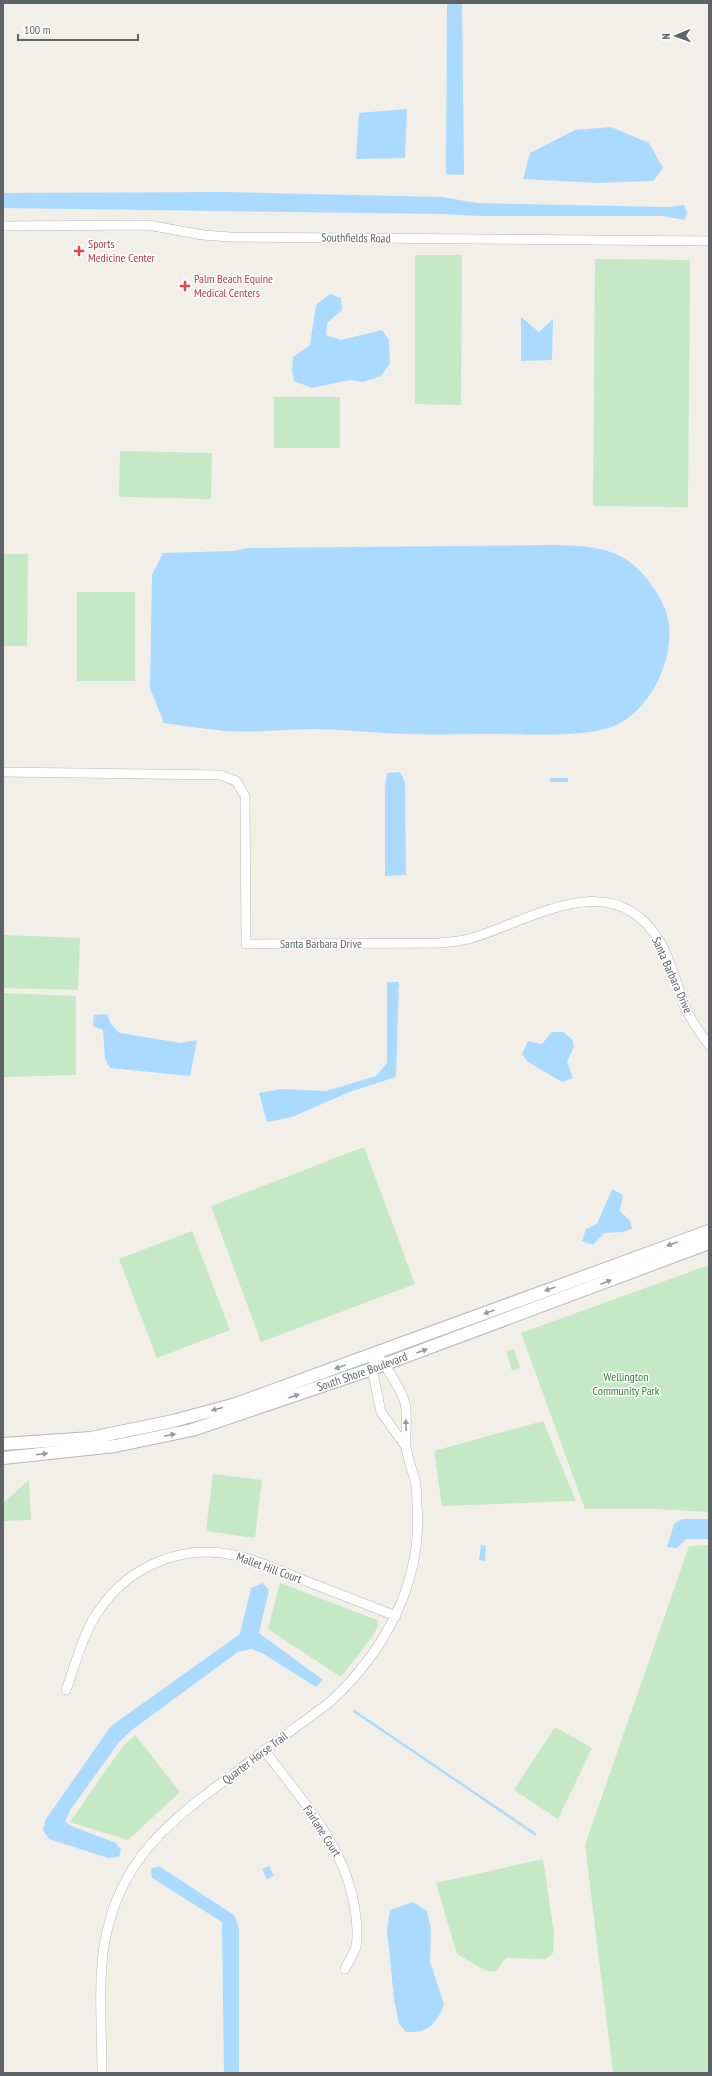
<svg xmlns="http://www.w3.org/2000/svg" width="712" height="2076" font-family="'PT Sans Narrow',sans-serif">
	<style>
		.green { fill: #c5e8c5 }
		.water { fill: #aadaff }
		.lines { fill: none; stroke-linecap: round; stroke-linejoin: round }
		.stream { stroke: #aadaff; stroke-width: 2.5 }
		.minor-casing { stroke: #b5b8bc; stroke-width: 10 }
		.tertiary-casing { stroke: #b5b8bc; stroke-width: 14 }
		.minor { stroke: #fff; stroke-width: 9 }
		.tertiary { stroke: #fff; stroke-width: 12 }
		.oneway { fill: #979a9d }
		.health-dot { fill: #e0444e; stroke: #fff; stroke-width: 1.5 }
		.labels { text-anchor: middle; stroke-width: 3; stroke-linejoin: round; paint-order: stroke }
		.street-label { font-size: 12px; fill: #5f6368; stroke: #fff }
		.health-label { font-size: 12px; fill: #be3a42; stroke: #fff; text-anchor: start }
		.park-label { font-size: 12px; fill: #348238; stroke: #fff }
	</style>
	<rect width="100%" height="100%" fill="#f1efe8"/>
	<path class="green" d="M 415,255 L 462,255 L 461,405 L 415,404 Z
		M 595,259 L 690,260 L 688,507 L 593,506 Z
		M 274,397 L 340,397 L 340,448 L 274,448 Z
		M 120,451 L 212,453 L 211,499 L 119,497 Z
		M 3,554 L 28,554 L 27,646 L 3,646 Z
		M 77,592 L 135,592 L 135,681 L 77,681 Z
		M 3,935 L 80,938 L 78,990 L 3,988 Z
		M 3,993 L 76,996 L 76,1075 L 3,1077 Z
		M 364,1147 L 415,1284 L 261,1342 L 211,1206 Z
		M 192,1231 L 230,1330 L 157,1358 L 119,1259 Z
		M 709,1265 L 709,1512 L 657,1509 L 585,1509 L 521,1333 Z
		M 514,1349 L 520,1368 L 512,1371 L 506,1351 Z
		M 543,1421 L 576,1501 L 442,1506 L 434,1451 Z
		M 213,1474 L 262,1480 L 255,1538 L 206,1531 Z
		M 29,1480 L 31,1520 L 3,1521 L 3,1503 Z
		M 709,1545 L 709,2073 L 613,2073 L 585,1845 L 689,1546 Z
		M 280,1583 L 377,1620 L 378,1626 L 372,1637 L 341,1677 L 268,1629 Z
		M 555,1727 L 592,1748 L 558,1819 L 514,1790 Z
		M 135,1735 L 180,1792 L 128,1840 L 70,1822 L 123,1746 Z
		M 543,1859 L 554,1933 L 553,1953 L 545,1959 L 506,1958 L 496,1971 L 486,1971 L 457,1954 L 436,1883 Z"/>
	<path class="water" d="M 447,3 L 462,3 L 464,175 L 446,174 Z
		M 407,109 L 405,158 L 356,159 L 359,113 Z
		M 611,127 L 649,143 L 663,168 L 653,181 L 597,183 L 523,179 L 530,153 L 575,130 Z
		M 227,192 L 442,197 L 477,203 L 668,207 L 684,205 L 687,212 L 685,220 L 662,216 L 481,216 L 442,214 L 3,208 L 3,193 Z
		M 330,294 L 341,298 L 342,310 L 327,323 L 326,335 L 341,340 L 382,330 L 389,340 L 390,363 L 381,376 L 363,382 L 350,380 L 312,388 L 294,381 L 292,370 L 293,357 L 310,345 L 316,305 Z
		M 521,317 L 539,332 L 553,319 L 552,360 L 521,361 Z
		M 552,545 C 576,546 599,545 620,556 C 640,565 664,597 668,619 C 676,657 651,711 614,726 C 584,738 528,734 494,734 C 465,734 435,735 406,734 C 376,733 347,730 318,729 C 287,729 256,733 226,731 C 205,729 184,726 164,723 L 150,688 L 152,575 L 163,553 L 233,551 L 248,548 Z
		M 400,772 L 405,782 L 406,875 L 385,876 L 385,787 L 387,773 Z
		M 550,778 L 568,778 L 568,782 L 550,782 Z
		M 387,982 L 399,982 L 396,1077 L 352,1091 L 292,1117 L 267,1122 L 259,1093 L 282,1089 L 326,1091 L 376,1076 L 387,1063 Z
		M 107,1014 L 111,1024 L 120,1033 L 181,1043 L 197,1040 L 190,1076 L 110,1068 L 105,1059 L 103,1030 L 93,1026 L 94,1015 Z
		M 552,1032 L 563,1032 L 573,1040 L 574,1047 L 567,1061 L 573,1078 L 562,1082 L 528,1062 L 522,1054 L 528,1041 L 542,1044 Z
		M 612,1189 L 623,1195 L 620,1211 L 630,1221 L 632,1229 L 623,1232 L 604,1233 L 593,1245 L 582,1241 L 586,1229 L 597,1224 Z
		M 682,1519 L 709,1519 L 709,1539 L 686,1539 L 677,1548 L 667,1547 L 674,1524 Z
		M 481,1545 L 486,1546 L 485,1561 L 479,1560 Z
		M 263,1583 L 269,1590 L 259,1633 L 323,1680 L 316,1687 L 262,1653 L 251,1649 L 238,1652 L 133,1729 L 119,1742 L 71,1809 L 65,1821 L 69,1825 L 116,1843 L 121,1850 L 119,1857 L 108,1858 L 49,1839 L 43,1830 L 46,1819 L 111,1726 L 240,1634 L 251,1588 Z
		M 159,1866 L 234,1915 L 239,1929 L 239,2073 L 224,2073 L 222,1922 L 152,1878 L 151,1869 Z
		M 269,1866 L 274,1876 L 267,1879 L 262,1869 Z
		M 413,1902 L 427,1911 L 431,1930 L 430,1961 L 444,2005 C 435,2025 429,2033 406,2032 L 399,2024 L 394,1999 L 387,1930 L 390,1910 Z"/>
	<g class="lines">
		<path class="stream" d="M 354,1711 L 535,1834"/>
		<defs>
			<path id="minor" d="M 3,226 L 148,225 L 203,235 L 230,237 L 709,241
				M 3,772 L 220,775 L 236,781 L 245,796 L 246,944 L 439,943 C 451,942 462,941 472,938 C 534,919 614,864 660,942 C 672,962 677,986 685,1007 C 691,1021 700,1033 709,1045
				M 376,1354 L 372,1369 L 381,1412 L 406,1447
				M 66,1690 C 76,1663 83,1632 100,1609 C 130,1565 183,1544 234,1555 C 258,1560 280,1571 303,1580 C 334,1592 365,1604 396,1616
				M 264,1750 C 302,1800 346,1847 355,1910 C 357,1922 358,1935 356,1947 C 354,1954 348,1962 345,1969
				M 102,2073 C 102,2031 98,1987 104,1946 C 118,1860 169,1821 235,1773 C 266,1749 298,1726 330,1702 C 385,1651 423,1582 417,1505 C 417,1497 417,1488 415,1481 C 412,1469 407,1457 406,1446 C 405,1432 408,1417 405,1403 C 403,1393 384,1362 376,1354"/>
			<g id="tertiary">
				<path d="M 3,1444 L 91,1438 L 173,1421 L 236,1404 L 709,1231"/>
				<path id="s1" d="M 3,1458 L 115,1446 L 192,1430 L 372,1369 L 709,1243"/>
			</g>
		</defs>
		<use href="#minor" class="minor-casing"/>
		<use href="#tertiary" class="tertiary-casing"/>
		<use href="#minor" class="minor"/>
		<use href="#tertiary" class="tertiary"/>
	</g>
	<defs><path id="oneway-solid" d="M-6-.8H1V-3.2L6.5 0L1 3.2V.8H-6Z"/></defs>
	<g class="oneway">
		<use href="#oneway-solid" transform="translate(672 1244) rotate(160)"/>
		<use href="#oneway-solid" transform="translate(606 1282) rotate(-21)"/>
		<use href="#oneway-solid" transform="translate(550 1289) rotate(160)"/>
		<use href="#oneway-solid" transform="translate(489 1312) rotate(160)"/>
		<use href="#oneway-solid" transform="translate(422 1351) rotate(-20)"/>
		<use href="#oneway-solid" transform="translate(340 1367) rotate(160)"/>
		<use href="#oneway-solid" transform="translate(294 1396) rotate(-19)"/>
		<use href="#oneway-solid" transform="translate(217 1409) rotate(165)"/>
		<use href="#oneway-solid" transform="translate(406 1425) rotate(-92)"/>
		<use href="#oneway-solid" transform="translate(170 1435) rotate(-12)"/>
		<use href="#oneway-solid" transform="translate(42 1454) rotate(-7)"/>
	</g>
	<g class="health-dot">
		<path d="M77 245h4v4h4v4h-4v4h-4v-4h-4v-4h4z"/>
		<path d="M183 280h4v4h4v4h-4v4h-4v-4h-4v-4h4z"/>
	</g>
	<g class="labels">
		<g class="street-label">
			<text transform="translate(356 238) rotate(1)" y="4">Southfields Road</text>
			<text x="321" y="948">Santa Barbara Drive</text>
			<text transform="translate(672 975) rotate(66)" y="4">Santa Barbara Drive</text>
			<text dy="4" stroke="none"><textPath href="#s1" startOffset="371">South Shore Boulevard</textPath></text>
			<text transform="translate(269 1568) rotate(20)" y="4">Mallet Hill Court</text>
			<text transform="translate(255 1758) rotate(-37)" y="4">Quarter Horse Trail</text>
			<text transform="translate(322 1831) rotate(57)" y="4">Fairlane Court</text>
		</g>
		<g class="health-label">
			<text x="88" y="248">Sports<tspan x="88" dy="14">Medicine Center</tspan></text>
			<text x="194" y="283">Palm Beach Equine<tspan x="194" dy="14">Medical Centers</tspan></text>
		</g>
		<g class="park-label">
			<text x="626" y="1381">Wellington<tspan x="626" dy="14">Community Park</tspan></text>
		</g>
	</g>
	<rect width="712" height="2076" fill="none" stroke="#5f6368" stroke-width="8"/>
	<g transform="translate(676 36) rotate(268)" stroke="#ffffff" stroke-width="3" paint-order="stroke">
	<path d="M0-3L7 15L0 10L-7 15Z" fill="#5f6368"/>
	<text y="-6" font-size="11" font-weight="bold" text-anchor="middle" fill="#5f6368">N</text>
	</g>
	<path d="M18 34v6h120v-6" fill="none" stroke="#5f6368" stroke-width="2"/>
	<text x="24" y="34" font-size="12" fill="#5f6368" stroke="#ffffff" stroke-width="3" paint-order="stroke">100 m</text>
</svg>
